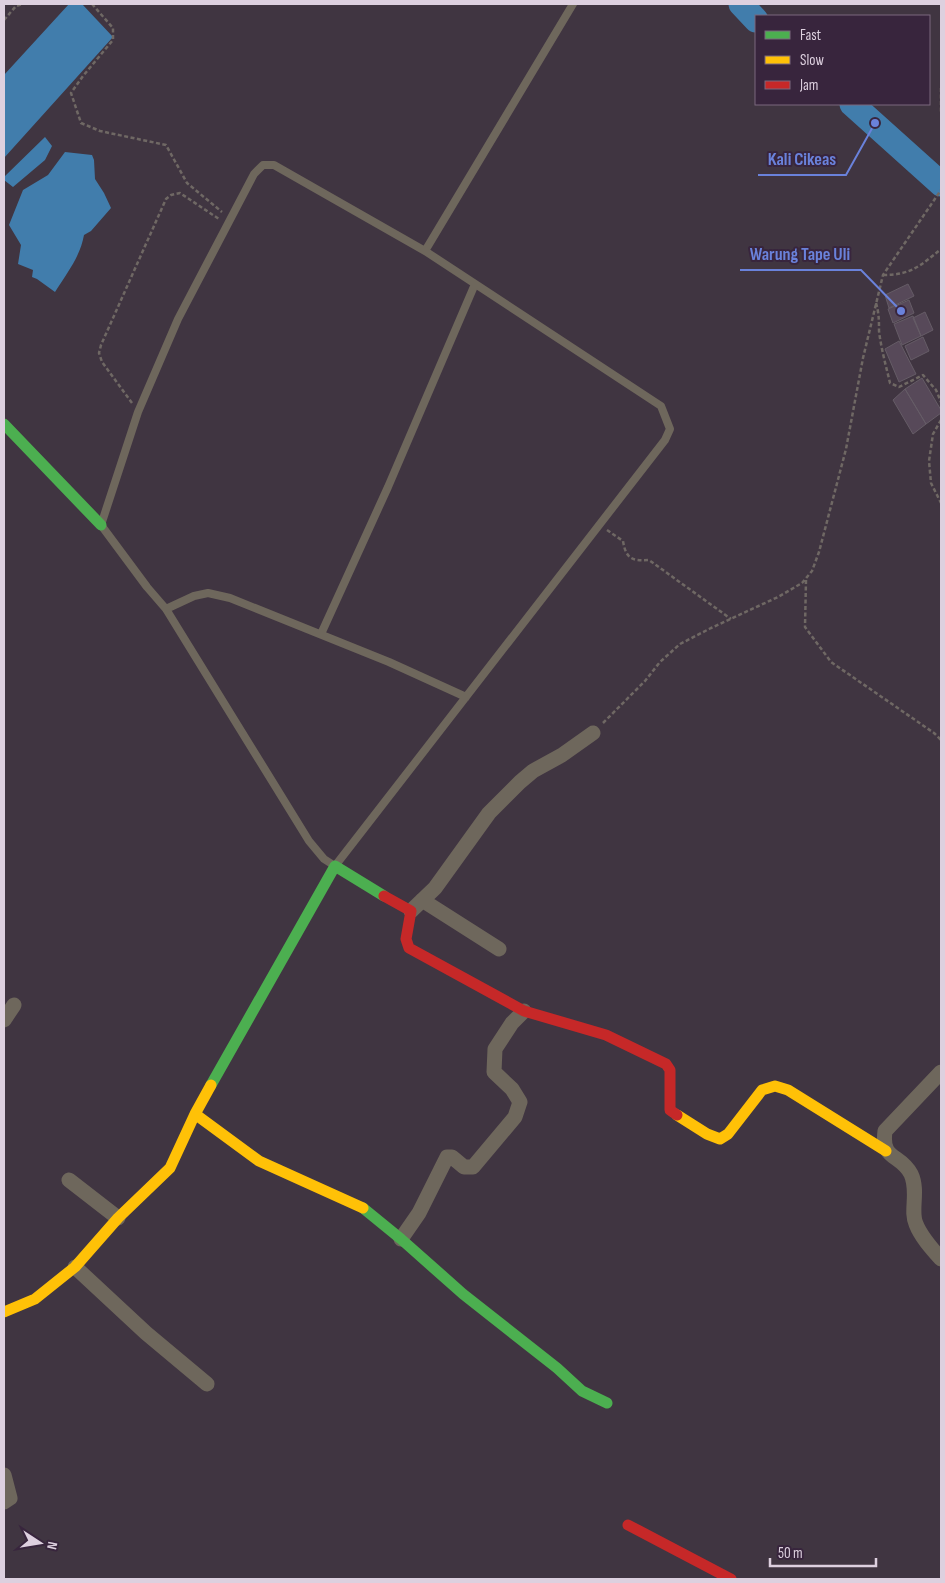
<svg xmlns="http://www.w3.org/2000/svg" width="945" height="1583" font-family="'Sofia Sans Condensed',sans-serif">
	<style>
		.water { fill: #417dac }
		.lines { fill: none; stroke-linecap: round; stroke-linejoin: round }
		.river { stroke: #417dac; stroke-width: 25 }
		.building { fill: #574959; stroke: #655c66 }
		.path { stroke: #6f6864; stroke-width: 2.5; stroke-dasharray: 4 2.5; stroke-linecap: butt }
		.lane { stroke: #6e675c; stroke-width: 8 }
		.street { stroke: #6e675c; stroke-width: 15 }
		.fast { stroke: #4caf50; stroke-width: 11 }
		.slow { stroke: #ffc107; stroke-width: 11 }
		.jam { stroke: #c62828; stroke-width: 11 }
		.leader { fill: none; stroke: #6a82db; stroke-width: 2 }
		.callout-dot { fill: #6a82db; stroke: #38253d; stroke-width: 2 }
		.callout-label { font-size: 18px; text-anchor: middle; font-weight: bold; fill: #6a82db; stroke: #38253d; stroke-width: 4; stroke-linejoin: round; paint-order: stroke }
	</style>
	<rect width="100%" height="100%" fill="#403541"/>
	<path class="water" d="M 69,4 L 82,4 L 113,37 L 4,158 L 4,75 Z
		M 45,137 L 52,146 L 45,160 L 13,187 L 4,180 L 4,177 Z
		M 65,152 L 92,155 L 94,160 L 95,179 L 104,193 L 111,208 L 91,231 L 84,235 C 80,257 67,273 55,292 L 37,279 L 32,277 L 33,270 L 18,264 L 21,245 L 9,225 L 23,190 L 48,175 Z"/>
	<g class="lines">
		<path class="river" d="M 741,4 L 756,20
			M 852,104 L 941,184"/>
	</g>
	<path class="building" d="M 908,284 L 914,296 L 889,308 L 885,295 Z
		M 909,300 L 914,313 L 893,323 L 888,309 Z
		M 925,312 L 933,330 L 921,336 L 913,318 Z
		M 913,316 L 921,336 L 902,345 L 894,324 Z
		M 923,337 L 929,351 L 911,360 L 905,346 Z
		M 899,341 L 916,374 L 899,382 L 885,349 Z
		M 922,378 L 941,410 L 941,413 L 926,424 L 905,389 Z
		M 905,389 L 926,424 L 913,434 L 893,400 Z"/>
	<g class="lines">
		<path class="path" d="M 92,4 L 113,28 L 113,40 L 83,76 L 71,93 L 81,123 L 100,131 L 166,145 L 187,183 L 222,212
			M 4,20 L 16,6 L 23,4
			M 941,88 L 941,113
			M 883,275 C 911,275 920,266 941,249
			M 876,303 C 879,313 879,321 879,331 C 881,348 886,366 890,383 L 899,387 L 923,375 L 936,390 L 941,402
			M 132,403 L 102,362 L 99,353 L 101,345 L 166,199 L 171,195 L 180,193 L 219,219
			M 941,420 L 933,434 L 929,461 L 931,483 L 941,503
			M 607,530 L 623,541 C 626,559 632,561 649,560 L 731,619
			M 806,580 L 805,627 L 831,662 L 934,733 L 941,740
			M 603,723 L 645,681 L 660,662 L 680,644 L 711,628 L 778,597 L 802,583 L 812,571 L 819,552 L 846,449 L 863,358 L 883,275 L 941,190"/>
		<path class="lane" d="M 263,165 L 274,165 L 425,251 L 661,406 L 670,429 L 665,440 L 335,866 L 324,859 L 309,841 L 166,609 L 147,587 L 101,525 L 138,412 L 178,319 L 254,174 Z
			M 425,251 L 573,4
			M 166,609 L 194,596 L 208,593 L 230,598 L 389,662 L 466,697
			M 321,634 L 388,487 L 475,284"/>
		<path class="street" d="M 422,900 L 499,949
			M 411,911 L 435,888 L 489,813 L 520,782 L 533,771 L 562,755 L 593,733
			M 4,1020 L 14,1005
			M 941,1072 L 885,1131 C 881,1161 900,1153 911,1174 C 919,1191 910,1211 916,1224 C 921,1237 932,1249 941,1259
			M 69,1180 L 118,1218
			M 401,1239 L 419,1213 L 447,1157 L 452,1157 L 464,1167 L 473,1167 L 515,1117 L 520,1102 L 512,1089 L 494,1072 L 495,1049 L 512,1023 L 524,1011
			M 75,1267 L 146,1333 L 207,1384
			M 4,1475 L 10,1498 L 4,1502"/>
		<path class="fast" d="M 4,424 L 101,525
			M 211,1085 L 335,866 L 384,896
			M 363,1208 L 401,1239 L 463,1294 L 557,1368 L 582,1391 L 607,1403"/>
		<path class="slow" d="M 195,1114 L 259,1161 L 363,1208
			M 677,1115 L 707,1134 L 720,1139 L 728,1134 L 762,1090 L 775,1086 L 788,1090 L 886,1151
			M 4,1312 L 35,1299 L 75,1267 L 118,1218 L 170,1168 L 195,1114 L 211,1085"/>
		<path class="jam" d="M 384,896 L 411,911 L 406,939 L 409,948 L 524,1011 L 606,1035 L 666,1064 L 670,1070 L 670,1110 L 677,1115
			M 628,1525 L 731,1579"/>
	</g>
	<path class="leader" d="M875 123L846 175H758M901 311L861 270H740"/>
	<g class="callout-dot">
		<circle cx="875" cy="123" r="5"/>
		<circle cx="901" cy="311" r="5"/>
	</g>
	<g class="callout-label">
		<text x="802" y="165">Kali Cikeas</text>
		<text x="800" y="260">Warung Tape Uli</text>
	</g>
	<rect width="945" height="1583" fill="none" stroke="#ddd0df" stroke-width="10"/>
	<rect x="755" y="15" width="175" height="90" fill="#38253d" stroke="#7a697e"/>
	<rect x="765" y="31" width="25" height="8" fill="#4caf50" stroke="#7a697e"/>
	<text x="800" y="40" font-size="15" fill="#ddd0df">Fast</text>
	<rect x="765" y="56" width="25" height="8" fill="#ffc107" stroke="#7a697e"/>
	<text x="800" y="65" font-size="15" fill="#ddd0df">Slow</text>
	<rect x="765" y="81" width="25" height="8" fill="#c62828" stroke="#7a697e"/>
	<text x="800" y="90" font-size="15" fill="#ddd0df">Jam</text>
	<g transform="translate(40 1543) rotate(102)" stroke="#38253d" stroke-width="4" paint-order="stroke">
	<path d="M0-4L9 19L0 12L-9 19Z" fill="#ddd0df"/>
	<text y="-8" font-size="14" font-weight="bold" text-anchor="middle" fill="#ddd0df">N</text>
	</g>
	<path d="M770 1558v8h106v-8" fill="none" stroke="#ddd0df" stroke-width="2.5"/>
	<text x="778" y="1558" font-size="15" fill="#ddd0df" stroke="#38253d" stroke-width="4" paint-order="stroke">50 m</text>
</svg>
